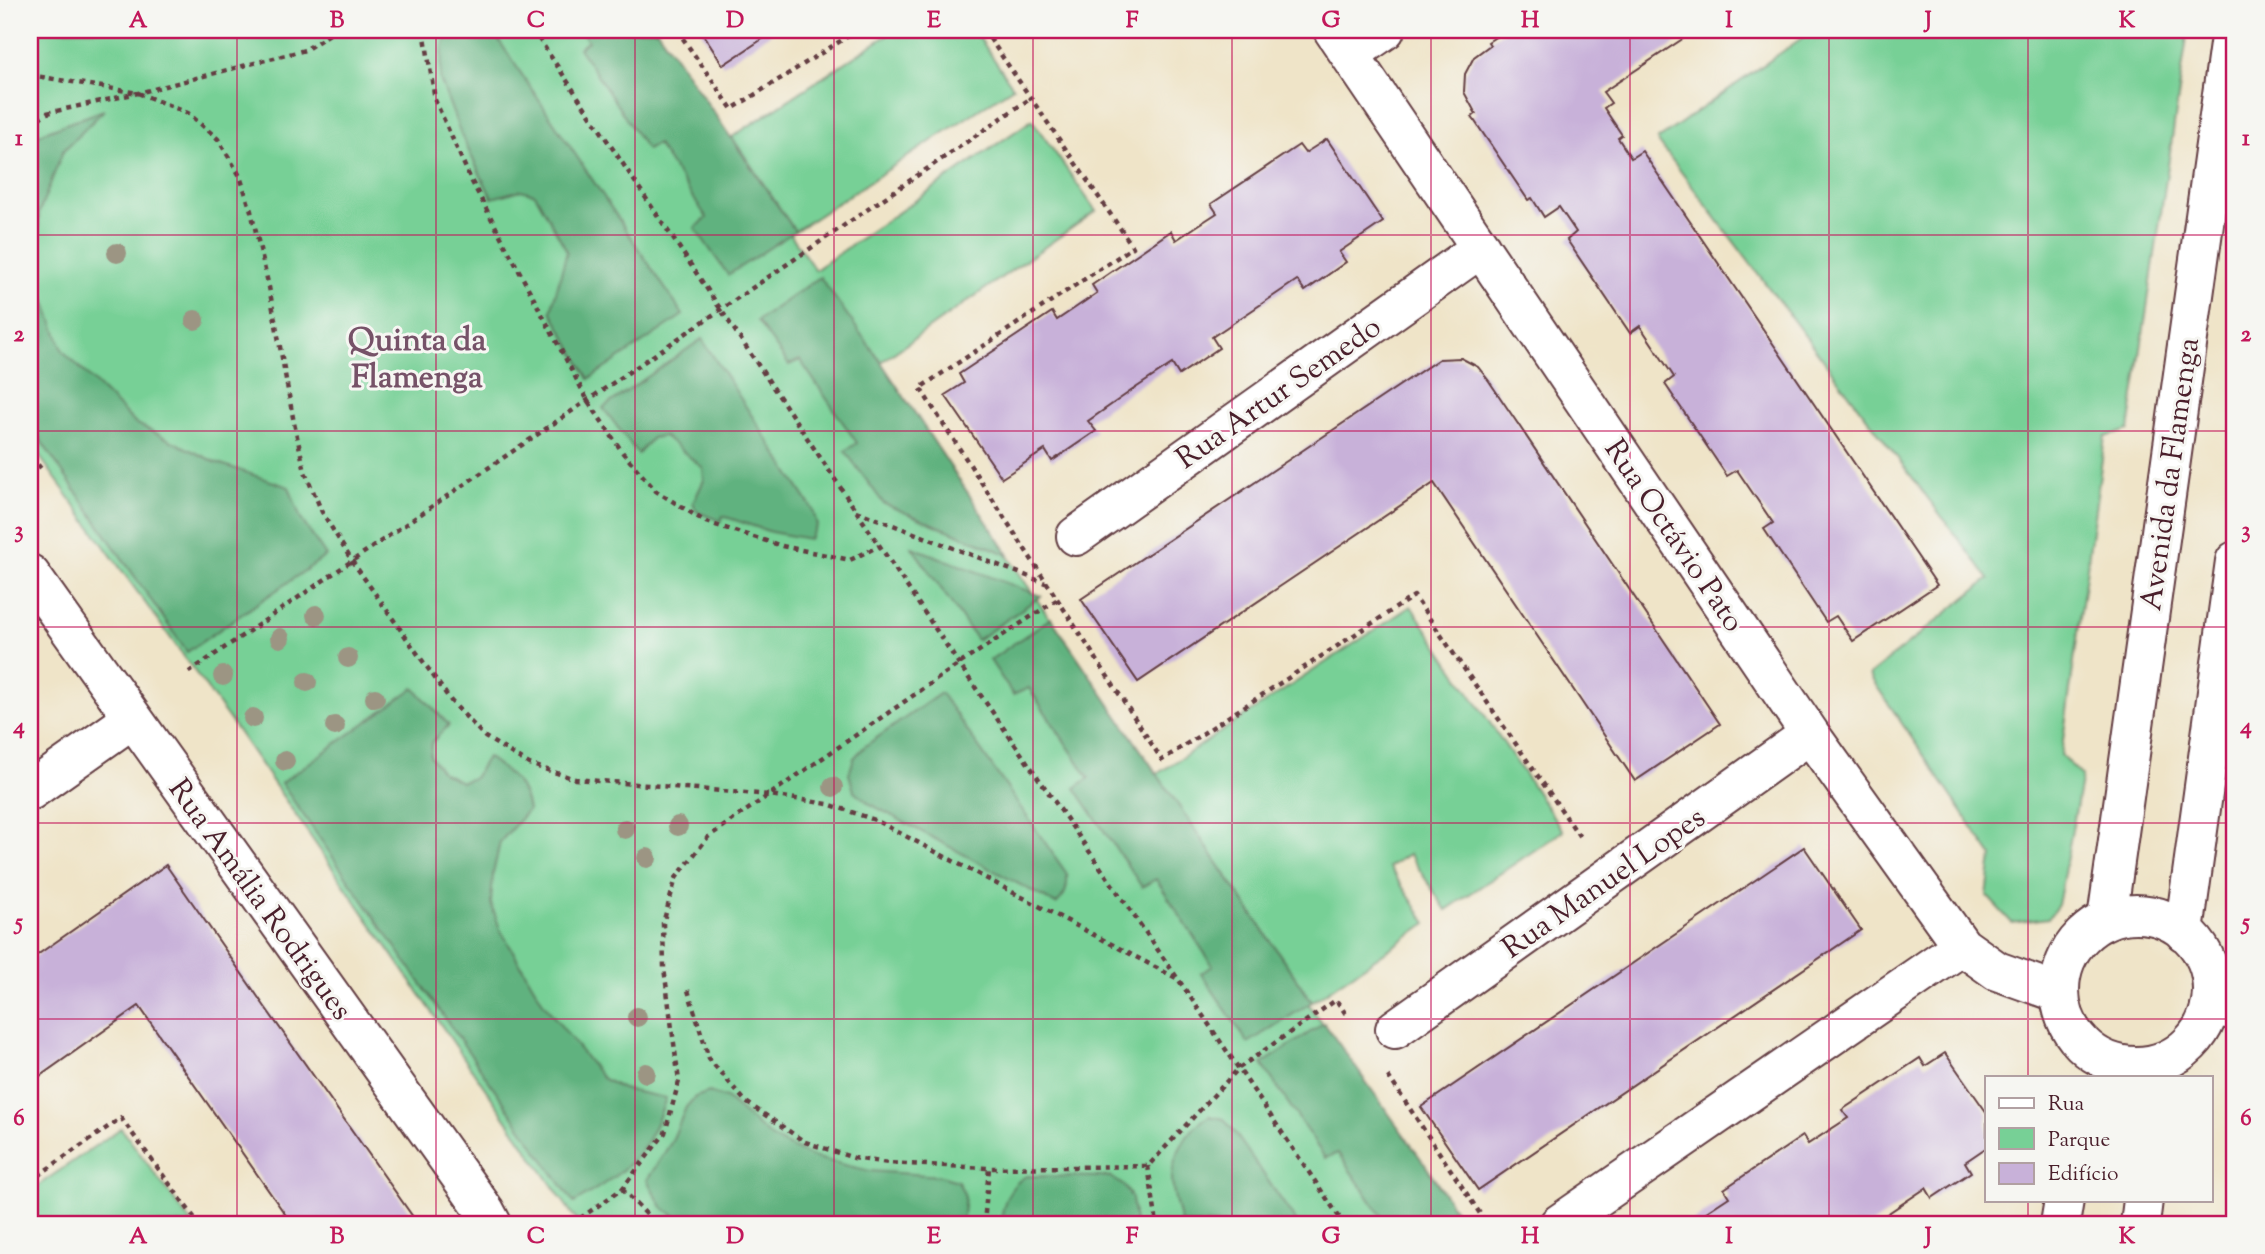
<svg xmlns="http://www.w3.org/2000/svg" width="2265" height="1254" font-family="'Sorts Mill Goudy',serif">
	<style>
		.green { fill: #77d096; stroke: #607860; stroke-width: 2 }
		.forest { fill: #61b27f; stroke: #566855; stroke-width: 2 }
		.building { fill: #c8b1d9 }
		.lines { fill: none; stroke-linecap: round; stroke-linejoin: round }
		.minor-casing { stroke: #633d43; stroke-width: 42 }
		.tertiary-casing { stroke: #633d43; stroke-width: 42 }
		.path { stroke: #633d43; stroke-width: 4.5; stroke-dasharray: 5 5; stroke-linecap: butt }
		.minor { stroke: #fff; stroke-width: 38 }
		.tertiary { stroke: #fff; stroke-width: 38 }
		.tree { fill: #9c9583 }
		.grid { fill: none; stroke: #c2185b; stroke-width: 2; stroke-opacity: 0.55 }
		.labels { text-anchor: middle; stroke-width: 6; stroke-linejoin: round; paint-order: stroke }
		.street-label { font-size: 30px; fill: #4a1f2b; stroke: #f6f6f2 }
		.neighbourhood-label { font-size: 32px; font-weight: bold; fill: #765268; stroke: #f6f6f2 }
		.neatline { fill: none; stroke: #c2185b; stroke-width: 2.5 }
		.grid-label { font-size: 23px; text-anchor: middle; font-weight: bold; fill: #c2185b }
	</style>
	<rect width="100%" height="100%" fill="#f6f6f2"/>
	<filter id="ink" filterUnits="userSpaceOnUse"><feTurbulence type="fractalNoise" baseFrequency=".0143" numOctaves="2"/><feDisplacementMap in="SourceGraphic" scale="14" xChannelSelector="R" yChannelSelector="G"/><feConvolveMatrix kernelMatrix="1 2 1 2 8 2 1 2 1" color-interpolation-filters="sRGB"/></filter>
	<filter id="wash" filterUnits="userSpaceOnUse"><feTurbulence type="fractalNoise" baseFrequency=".00686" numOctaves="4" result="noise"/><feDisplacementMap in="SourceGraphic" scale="28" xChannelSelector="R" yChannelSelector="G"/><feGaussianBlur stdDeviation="1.57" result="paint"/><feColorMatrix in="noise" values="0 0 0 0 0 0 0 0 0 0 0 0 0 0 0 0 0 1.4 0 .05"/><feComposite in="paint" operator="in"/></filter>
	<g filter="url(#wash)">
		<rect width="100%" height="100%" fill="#efe4c8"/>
		<path class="green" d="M 30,30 L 651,30 L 815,270 L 1032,120 L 1096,211 L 881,362 L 843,311 L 1314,1012 L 1461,1224 L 579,1224 L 234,726 L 30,443 Z
			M 895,30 L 974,30 L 1013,87 L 795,231 L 732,137 Z
			M 1804,30 L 2188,30 L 2129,430 L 2105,437 L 2061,755 L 2082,776 L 2058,905 L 2048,918 L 2012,923 L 1987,896 L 1992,856 L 1869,675 L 1989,579 L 1657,140 L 1806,35 Z
			M 1411,606 L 1563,831 L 1446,910 L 1409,854 L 1389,867 L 1427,923 L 1312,1002 L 1157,774 Z
			M 121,1128 L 192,1224 L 30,1224 L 30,1191 Z"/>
		<path class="forest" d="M 448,30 L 492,30 L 683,315 L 589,379 L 551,311 L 567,251 L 535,194 L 521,190 L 492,198 L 462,137 L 440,79 L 443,48 Z
			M 580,30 L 657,30 L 795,231 L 728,275 L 695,228 L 707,218 L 657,144 L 647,150 L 579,48 L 588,41 Z
			M 104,110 L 63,151 L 39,213 L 39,283 L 63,351 L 135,423 L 215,462 L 289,487 L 301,519 L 326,556 L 187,652 L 30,425 L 30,140 L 44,132 Z
			M 820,277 L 881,362 L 1009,555 L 884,504 L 845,451 L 857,443 L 800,360 L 789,365 L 757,321 Z
			M 702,339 L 813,510 L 817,525 L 809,539 L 771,532 L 723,516 L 721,521 L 697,512 L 693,503 L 704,480 L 703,468 L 664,436 L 652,438 L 638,454 L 603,408 Z
			M 912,547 L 1041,596 L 977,640 Z
			M 1051,618 L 1312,1002 L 1248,1043 L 1201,973 L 1213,966 L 1156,879 L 1142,887 L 1075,788 L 1089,778 L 1029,688 L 1013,695 L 990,660 Z
			M 414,688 L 449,725 L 432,742 L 430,756 L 442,772 L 461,782 L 474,778 L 487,757 C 509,774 523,781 528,810 L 500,842 L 493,874 L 491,903 L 500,929 L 544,1004 L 602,1078 L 622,1089 L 666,1098 C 645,1159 627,1170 574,1203 L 281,783 Z
			M 941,693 L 1067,874 C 1068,888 1066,895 1056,904 L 870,804 L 854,791 L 849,774 L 854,758 L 865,746 Z
			M 1324,1023 L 1424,1163 L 1464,1224 L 1387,1224 L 1338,1153 L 1325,1158 L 1262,1064 Z
			M 709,1092 L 726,1098 L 772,1138 L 812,1157 L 870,1171 L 941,1176 L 958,1181 L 965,1196 L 962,1224 L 686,1224 L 662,1207 L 647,1180 L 672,1141 L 686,1107 L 695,1097 Z
			M 1209,1116 L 1224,1119 L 1233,1130 L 1298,1224 L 1181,1224 C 1178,1209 1171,1190 1172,1175 C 1174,1152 1190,1127 1209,1116 Z
			M 1026,1176 L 1111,1177 L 1124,1186 L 1132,1198 L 1135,1224 L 1001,1224 C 1002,1205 1008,1186 1026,1176 Z"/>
		<g id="blocks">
			<path class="building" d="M 700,30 L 776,30 L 723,65 Z
				M 1506,30 L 1696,30 L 1603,92 L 1611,103 L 1604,108 L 1622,135 L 1618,138 L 1631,158 L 1642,151 L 1937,585 L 1853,641 L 1836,616 L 1826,622 L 1764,529 L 1773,523 L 1737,470 L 1727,476 L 1665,384 L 1674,377 L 1640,326 L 1630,333 L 1567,240 L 1576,232 L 1559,207 L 1544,217 L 1532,198 L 1528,200 L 1472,117 L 1476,114 L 1464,92 L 1465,74 L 1474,57 L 1490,45 L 1488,42 Z
				M 1327,139 L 1383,222 L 1339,252 L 1346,262 L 1305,291 L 1297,280 L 1254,309 L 1212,337 L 1219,348 L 1179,375 L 1172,364 L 1131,391 L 1088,421 L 1096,431 L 1052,461 L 1045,450 L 1002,478 L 945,395 L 964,383 L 959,374 L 1052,312 L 1057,320 L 1075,308 L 1097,293 L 1092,285 L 1171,231 L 1176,240 L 1197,226 L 1217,213 L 1211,204 L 1299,145 L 1305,153 Z
				M 1461,358 L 1478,367 L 1489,381 L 1720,724 L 1635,781 L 1434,483 L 1138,682 L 1081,599 L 1439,359 Z
				M 1804,847 L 1861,930 L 1478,1190 L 1421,1107 Z
				M 166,865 L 265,1007 L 418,1224 L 292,1224 L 139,1006 L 30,1083 L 30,960 Z
				M 1945,1053 L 1987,1113 L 1987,1147 L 1965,1162 L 1971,1172 L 1932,1198 L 1926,1188 L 1872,1224 L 1688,1224 L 1729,1197 L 1724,1189 L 1803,1136 L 1808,1144 L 1848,1118 L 1842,1110 L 1920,1058 L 1925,1066 Z"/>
		</g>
	</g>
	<g filter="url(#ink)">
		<use href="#blocks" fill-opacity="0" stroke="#633d43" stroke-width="2"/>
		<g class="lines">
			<defs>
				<path id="minor" d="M 1333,30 L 1810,734 L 1962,946 L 1997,971 L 2059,993
					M 1350,54 L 1385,30
					M 1076,536 L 1481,248
					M 30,574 L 485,1211 L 492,1224
					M 30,791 L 132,719
					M 2210,1007 L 2235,1010
					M 1395,1029 L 1810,734
					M 1559,1224 L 1962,946"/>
				<path id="tertiary" d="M2060 990a76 76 0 1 1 152 0a76 76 0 1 1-152 0Z
					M 2107,919 L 2231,30
					M 2184,932 L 2235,561
					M 2060,1224 L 2064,1200
					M 2140,1224 L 2143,1200"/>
			</defs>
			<use href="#minor" class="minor-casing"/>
			<use href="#tertiary" class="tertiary-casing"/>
			<path class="path" d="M 424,30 L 435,100 L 472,182 L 588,401 L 623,453 L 656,491 L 706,522 L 782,546 L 850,560 L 879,546
				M 533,30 L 959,664 L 1178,979 L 1344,1224
				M 677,30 L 732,109 L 858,30
				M 984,30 L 1133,247 L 920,388 L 1162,760 L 1414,596 L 1582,840
				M 30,75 L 138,93 L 188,113 L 218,139 L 240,176 L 251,211 L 269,287 L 294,423 L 305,472 L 322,512 L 352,561 L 451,701 L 485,737 L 529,764 L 575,779 L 770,795 L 828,804 L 875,820 L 1178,979
				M 30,124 L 47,113 L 138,93 L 305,50 L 336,30
				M 30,474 L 41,465
				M 856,511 L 1048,584
				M 189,672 L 1031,98
				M 688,990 L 709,1059 L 746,1102 L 805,1142 L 854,1158 L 888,1163 L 989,1168 L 1148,1166 L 1239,1068 L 1336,1000 L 1348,1017
				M 1388,1076 L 1487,1224
				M 1148,1166 L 1157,1224
				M 30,1181 L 121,1118 L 199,1224
				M 622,1189 L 656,1224
				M 572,1224 L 622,1189 L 665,1133 L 679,1081 L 664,968 L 663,923 L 676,878 L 708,837 L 959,664 L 1058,599
				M 984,1224 L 989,1168"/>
			<use href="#minor" class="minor"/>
			<use href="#tertiary" class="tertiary"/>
		</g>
		<g class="tree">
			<circle cx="117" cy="253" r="10"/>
			<circle cx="195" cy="320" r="10"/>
			<circle cx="316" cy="615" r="10"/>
			<circle cx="280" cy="638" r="10"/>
			<circle cx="348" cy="658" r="10"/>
			<circle cx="223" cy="676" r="10"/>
			<circle cx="307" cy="682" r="10"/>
			<circle cx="375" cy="698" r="10"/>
			<circle cx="253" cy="718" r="10"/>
			<circle cx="335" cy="726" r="10"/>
			<circle cx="285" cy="761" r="10"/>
			<circle cx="833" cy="787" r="10"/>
			<circle cx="678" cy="826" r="10"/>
			<circle cx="625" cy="829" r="10"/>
			<circle cx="647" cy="858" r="10"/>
			<circle cx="637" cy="1017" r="10"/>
			<circle cx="646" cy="1073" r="10"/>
		</g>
	</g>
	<path class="grid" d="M 237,30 L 237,1224M 436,30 L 436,1224M 635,30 L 635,1224M 834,30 L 834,1224M 1033,30 L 1033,1224M 1232,30 L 1232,1224M 1431,30 L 1431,1224M 1630,30 L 1630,1224M 1829,30 L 1829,1224M 2028,30 L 2028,1077M 30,235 L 2235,235M 30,431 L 2235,431M 30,627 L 2235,627M 30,823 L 2235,823M 30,1019 L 2235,1019M 2028,1200 L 2028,1224"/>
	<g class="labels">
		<g class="street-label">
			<text transform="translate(1278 392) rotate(-35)" y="10">Rua Artur Semedo</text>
			<text transform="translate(2169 474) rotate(-82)" y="10">Avenida da Flamenga</text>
			<text transform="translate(1675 535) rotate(56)" y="10">Rua Octávio Pato</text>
			<text transform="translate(1603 882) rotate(-35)" y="10">Rua Manuel Lopes</text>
			<text transform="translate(261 899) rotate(54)" y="10">Rua Amália Rodrigues</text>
		</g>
		<g class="neighbourhood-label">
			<text x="417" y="350">Quinta da<tspan x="417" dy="37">Flamenga</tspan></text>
		</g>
	</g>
	<rect width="2265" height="1254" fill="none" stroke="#f6f6f2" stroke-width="77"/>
	<rect x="1985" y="1076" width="228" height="126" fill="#f6f6f2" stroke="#b1a0a2" stroke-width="2"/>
	<rect x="1999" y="1098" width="35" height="10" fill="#ffffff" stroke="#b1a0a2" stroke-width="2"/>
	<text x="2048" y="1110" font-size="21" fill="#4a1f2b">Rua</text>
	<rect x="1999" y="1128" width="35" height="21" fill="#77d096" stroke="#b1a0a2" stroke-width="2"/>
	<text x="2048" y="1146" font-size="21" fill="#4a1f2b">Parque</text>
	<rect x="1999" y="1163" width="35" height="21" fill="#c8b1d9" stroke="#b1a0a2" stroke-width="2"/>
	<text x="2048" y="1180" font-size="21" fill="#4a1f2b">Edifício</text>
	<rect x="38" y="38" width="2188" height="1178" class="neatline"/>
	<g class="grid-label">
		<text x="138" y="27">A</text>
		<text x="337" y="27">B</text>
		<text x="536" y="27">C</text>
		<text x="735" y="27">D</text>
		<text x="934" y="27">E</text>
		<text x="1132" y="27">F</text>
		<text x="1331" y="27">G</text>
		<text x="1530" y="27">H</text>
		<text x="1729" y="27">I</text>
		<text x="1928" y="27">J</text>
		<text x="2127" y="27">K</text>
		<text x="19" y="145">1</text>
		<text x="2246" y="145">1</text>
		<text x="19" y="341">2</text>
		<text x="2246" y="341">2</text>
		<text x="19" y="537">3</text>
		<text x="2246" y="537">3</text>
		<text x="19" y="733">4</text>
		<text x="2246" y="733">4</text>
		<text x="19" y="929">5</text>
		<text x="2246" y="929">5</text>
		<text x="19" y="1125">6</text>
		<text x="2246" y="1125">6</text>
		<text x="138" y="1243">A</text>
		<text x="337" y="1243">B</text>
		<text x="536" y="1243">C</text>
		<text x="735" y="1243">D</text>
		<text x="934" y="1243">E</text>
		<text x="1132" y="1243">F</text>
		<text x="1331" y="1243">G</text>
		<text x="1530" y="1243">H</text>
		<text x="1729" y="1243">I</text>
		<text x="1928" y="1243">J</text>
		<text x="2127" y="1243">K</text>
	</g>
</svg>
